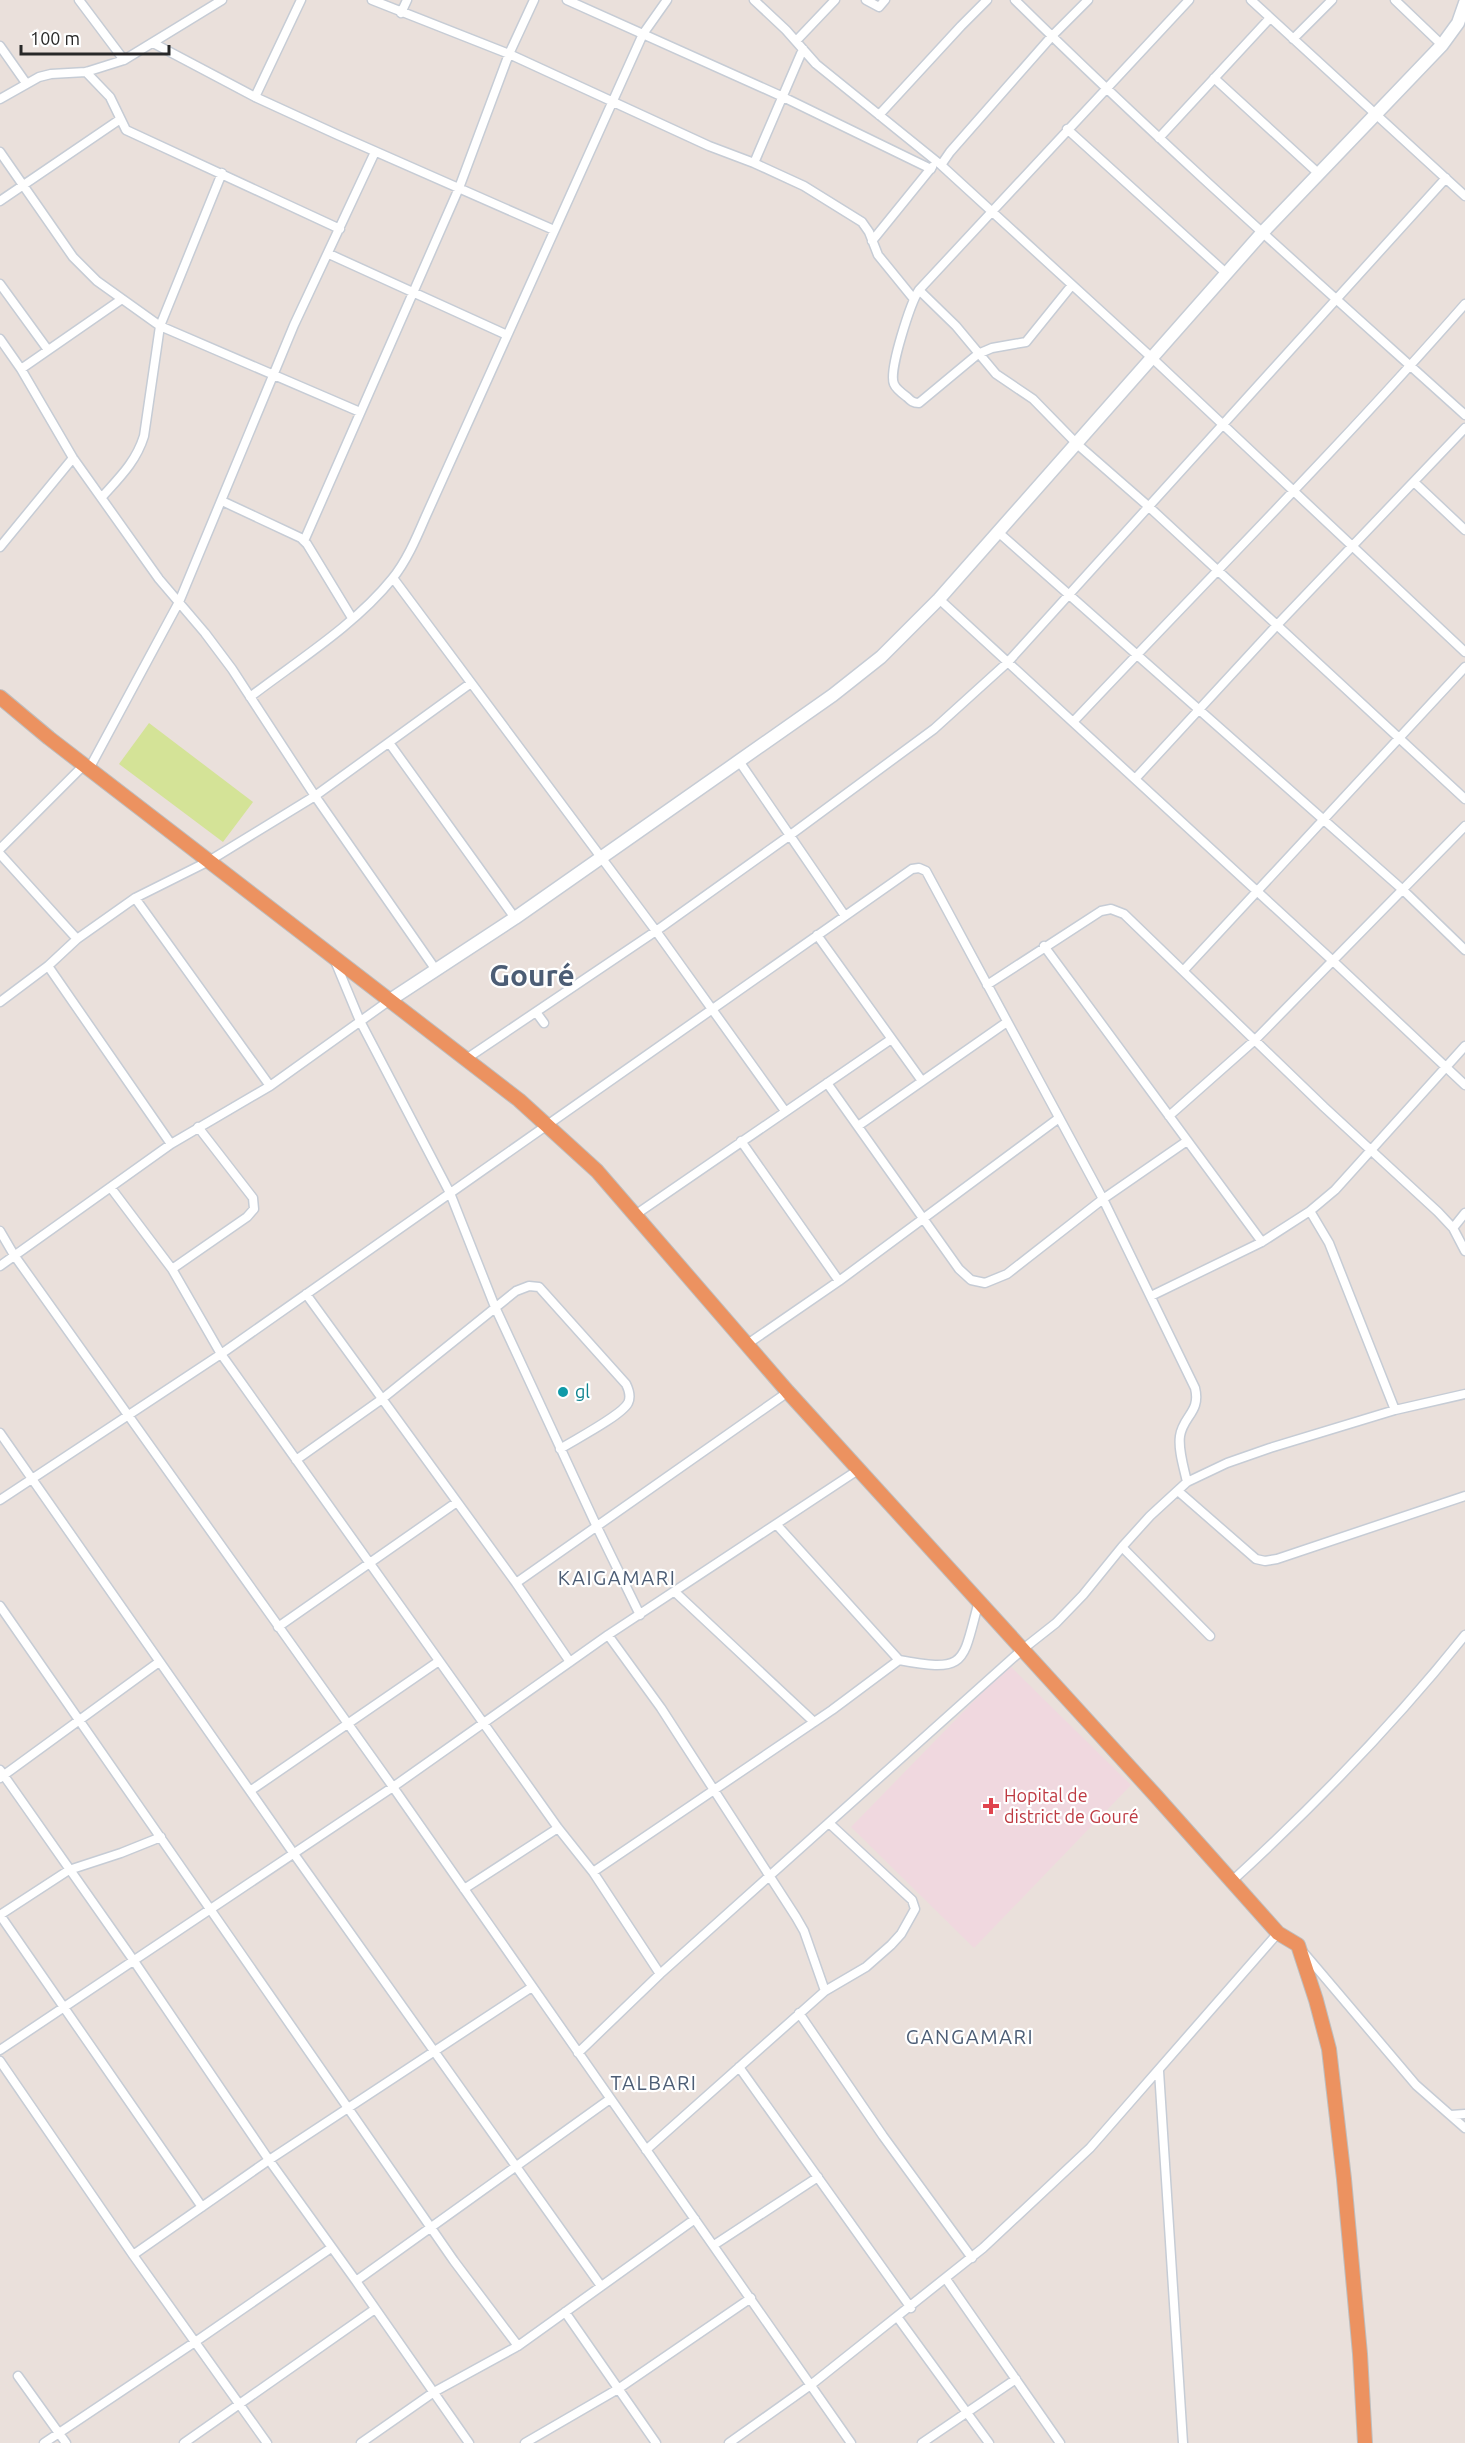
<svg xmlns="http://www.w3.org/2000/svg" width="1465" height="2443" font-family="Ubuntu,sans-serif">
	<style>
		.medical { fill: #f0d8df }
		.pitch { fill: #d4e397 }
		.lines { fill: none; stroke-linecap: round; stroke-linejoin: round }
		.minor-casing { stroke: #c6ccd5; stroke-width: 11 }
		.secondary-casing { stroke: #c6ccd5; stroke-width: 15 }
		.trunk-casing { stroke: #bebebe; stroke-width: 16 }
		.minor { stroke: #fff; stroke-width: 8 }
		.secondary { stroke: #fff; stroke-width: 12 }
		.trunk { stroke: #ec9260; stroke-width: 14 }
		.culture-dot { fill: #0f9aa8; stroke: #fff; stroke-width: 2 }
		.health-dot { fill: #e0444e; stroke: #fff; stroke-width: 2 }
		.labels { text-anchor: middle; stroke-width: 4.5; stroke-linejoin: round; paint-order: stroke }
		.culture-label { font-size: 18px; fill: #0d838f; stroke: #fff; text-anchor: start }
		.health-label { font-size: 18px; fill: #be3a42; stroke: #fff; text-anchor: start }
		.neighbourhood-label { font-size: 20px; letter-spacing: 1.5px; fill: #4c5d75; stroke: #fff }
		.town-label { font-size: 30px; font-weight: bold; fill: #4c5d75; stroke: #fff }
	</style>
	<rect width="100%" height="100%" fill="#eae0db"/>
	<path class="medical" d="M 1009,1665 L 1131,1785 L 974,1948 L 851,1827 Z"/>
	<path class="pitch" d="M 149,723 L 253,802 L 223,842 L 119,764 Z"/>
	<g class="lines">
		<defs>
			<path id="minor" d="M 79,0 L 124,60
				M 372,0 L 509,54 L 709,146 L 754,163 L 804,186 L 862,222 L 869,232 L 878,255 L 913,298
				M 567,0 L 781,96 L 931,169
				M 754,0 L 786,30 L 816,64 L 941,165 L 1151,357 L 1465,652
				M 866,0 L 879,7 L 885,0
				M 1015,0 C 1160,143 1314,279 1465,415
				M 1251,0 L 1465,196
				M 1395,0 L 1442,45
				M 401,13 L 407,0
				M 1293,39 L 1332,0
				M 796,41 L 835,0
				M 153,43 L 255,97 L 338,135 L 554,230
				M 0,46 L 26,83
				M 86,72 L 110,97 L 126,130 L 340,229
				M 1214,78 L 1318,173
				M 255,97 L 301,0
				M 0,99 L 39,77 L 51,74 L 86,72 L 124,60 L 222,0
				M 879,115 L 961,26 L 987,0
				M 1067,129 L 1227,274
				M 1159,138 L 1270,18
				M 0,152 L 73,257 L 97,281 L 160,326 L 360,412
				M 754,163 L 803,49
				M 941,165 L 950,152 L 1052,36 L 1088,0
				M 0,201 L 119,120
				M 872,241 L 932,167
				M 329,254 L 507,335
				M 0,284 L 48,350
				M 1072,285 L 1026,342 L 992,348 L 978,354 L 919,403 C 913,403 911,401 907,397 C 903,394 896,389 894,384 C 888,371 911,302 919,290 L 1189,0
				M 919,290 L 956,326 L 996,374 L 1033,399 L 1077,444 L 1148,506 L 1465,799
				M 0,339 L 21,369 L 73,458 L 159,579 L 205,633 L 232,669 L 315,796 L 436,970
				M 21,369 L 122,299
				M 1414,482 L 1465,530
				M 102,497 C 119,478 136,462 144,436 L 160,326 L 222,173
				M 222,501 L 301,538 L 307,544 L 352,618
				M 998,532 L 1403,890 L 1465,950
				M 304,541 L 459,188 L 509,54 L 534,0
				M 0,547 L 73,458
				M 393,578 L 656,931 L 785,1111
				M 939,599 L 1333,961 L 1465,1085
				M 250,697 C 297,661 355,625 392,579 C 406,562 416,539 425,518 L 643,34 L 667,0
				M 1073,722 C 1204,583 1339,448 1465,304
				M 390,744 L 515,918
				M 739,761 L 845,916
				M 89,769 L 179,602 L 294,325 L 375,152
				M 1135,779 L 1277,625 L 1465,428
				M 0,849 L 84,765
				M 0,854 L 77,939
				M 135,898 L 270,1086
				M 817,935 L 922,1081
				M 1044,946 L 1262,1242
				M 335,961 L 360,1021 L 450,1193 L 495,1307 L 597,1527 L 640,1615
				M 48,966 L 171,1144
				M 1184,970 L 1465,667
				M 987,985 L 1101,911 L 1111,909 L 1124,914 L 1324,1107 L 1438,1212 L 1453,1228 L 1465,1251
				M 0,1002 L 48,966 L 77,939 L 135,898 L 209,861 L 315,796 L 471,683
				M 536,1012 L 544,1023
				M 466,1059 L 656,931 L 789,836 L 934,729 L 1008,662 L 1446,178
				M 827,1083 L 959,1269 L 971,1280 L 985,1283 L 1007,1274 L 1103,1199 L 1187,1141
				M 1169,1116 L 1255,1040 L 1465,826
				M 858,1126 L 1007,1022
				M 741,1141 L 839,1281
				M 111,1188 L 172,1269 L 221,1354 L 558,1828 L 593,1872 L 660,1974
				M 1310,1211 L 1329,1243 L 1395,1410
				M 635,1215 L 890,1040
				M 1453,1228 L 1465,1213
				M 0,1231 L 14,1255 L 393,1787 L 851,2443
				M 0,1266 L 171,1144 L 270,1086 L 390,1000
				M 172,1269 L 247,1217 L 254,1209 L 253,1198 L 198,1127
				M 306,1294 L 516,1583 L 570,1662
				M 1151,1296 L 1262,1242 L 1310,1211 L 1335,1190 L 1465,1046
				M 746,1345 L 839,1281 L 1059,1118
				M 0,1433 L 294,1854 L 601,2286
				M 296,1460 L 382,1399 L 516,1291 L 529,1286 L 539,1287 L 626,1384 C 629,1390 631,1397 628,1403 C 621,1416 574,1440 560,1449
				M 1178,1491 L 1256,1559 L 1265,1561 L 1277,1559 L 1465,1496
				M 0,1500 L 221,1354 L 912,869 L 919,868 L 926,871 L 1103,1199 L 1195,1388 C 1201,1412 1183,1416 1180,1436 C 1178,1450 1184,1468 1187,1482
				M 777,1525 L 899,1660
				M 1122,1547 L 1210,1636
				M 516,1583 L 788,1392
				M 675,1592 L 814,1722
				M 0,1606 L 454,2261 L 518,2346
				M 278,1627 L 457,1502
				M 608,1635 L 661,1708 L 796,1917 L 804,1931 L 825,1991
				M 0,1770 L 134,1961 L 269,2160 L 356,2281 L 469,2443
				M 0,1778 L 159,1662
				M 250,1791 L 439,1661
				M 161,1837 L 121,1853 L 69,1870 L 0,1915 L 202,2207
				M 593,1872 L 832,1710 L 899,1660 C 968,1673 962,1663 979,1601
				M 1232,1881 C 1316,1804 1394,1724 1465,1635
				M 464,1889 L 558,1828
				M 1304,1953 L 1416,2085 L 1465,2128
				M 799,2013 L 883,2136 L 972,2258
				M 0,2050 L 393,1787 L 608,1635 L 858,1470
				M 578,2053 L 660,1974 L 1023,1649 L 1056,1623 L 1083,1595 L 1122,1547 L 1150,1516 L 1187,1482 L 1227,1463 L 1270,1448 L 1395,1410 L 1465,1394
				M 0,2061 L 133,2255 L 267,2443
				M 739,2067 L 911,2308
				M 1159,2071 L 1183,2443
				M 1451,2115 L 1465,2114
				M 646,2150 L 825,1991 L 866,1967 L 891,1945 L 901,1934 L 915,1909 L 912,1900 L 829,1823
				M 714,2245 L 818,2177
				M 133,2255 L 269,2160 L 532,1987
				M 946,2279 L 1060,2443
				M 356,2281 L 610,2099
				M 565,2312 L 656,2443
				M 898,2318 L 989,2443
				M 18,2376 L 66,2443
				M 44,2443 L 195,2342 L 331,2248
				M 184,2443 L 375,2309
				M 361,2443 L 434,2392 L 518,2346 L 695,2219
				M 525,2443 L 618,2389 L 751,2298
				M 729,2443 L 812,2384 L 983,2248 L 1090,2148 L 1278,1933
				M 922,2443 L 1016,2379"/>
			<path id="secondary" d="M 390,1000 L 515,918 L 739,761 L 833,695 L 881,657 L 939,599 L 1262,233 L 1442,45 L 1458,23 L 1465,3"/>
			<path id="trunk" d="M 0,697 L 49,738 L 519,1100 L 597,1171 L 788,1392 L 1156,1796 L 1278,1933 L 1298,1945 L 1316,2000 L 1329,2049 L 1344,2179 L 1360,2354 L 1365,2443"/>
		</defs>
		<use href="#minor" class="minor-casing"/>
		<use href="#secondary" class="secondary-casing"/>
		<use href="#trunk" class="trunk-casing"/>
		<use href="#minor" class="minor"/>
		<use href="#secondary" class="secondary"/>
		<use href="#trunk" class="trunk"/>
	</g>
	<circle class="culture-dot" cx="563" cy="1392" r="6"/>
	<path class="health-dot" d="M988 1797h6v6h6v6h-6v6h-6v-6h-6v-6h6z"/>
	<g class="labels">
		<g class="culture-label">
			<text x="575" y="1398">gl</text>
		</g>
		<g class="health-label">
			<text x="1004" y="1802">Hopital de<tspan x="1004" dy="21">district de Gouré</tspan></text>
		</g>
		<g class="neighbourhood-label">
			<text x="617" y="1585">KAIGAMARI</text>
			<text x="970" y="2044">GANGAMARI</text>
			<text x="654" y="2090">TALBARI</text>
		</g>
		<g class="town-label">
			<text x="532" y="986">Gouré</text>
		</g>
	</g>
	<path d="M21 45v9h148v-9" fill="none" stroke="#282828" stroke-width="3"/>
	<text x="30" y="45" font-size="18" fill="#282828" stroke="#ffffff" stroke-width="4.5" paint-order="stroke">100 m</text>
</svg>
